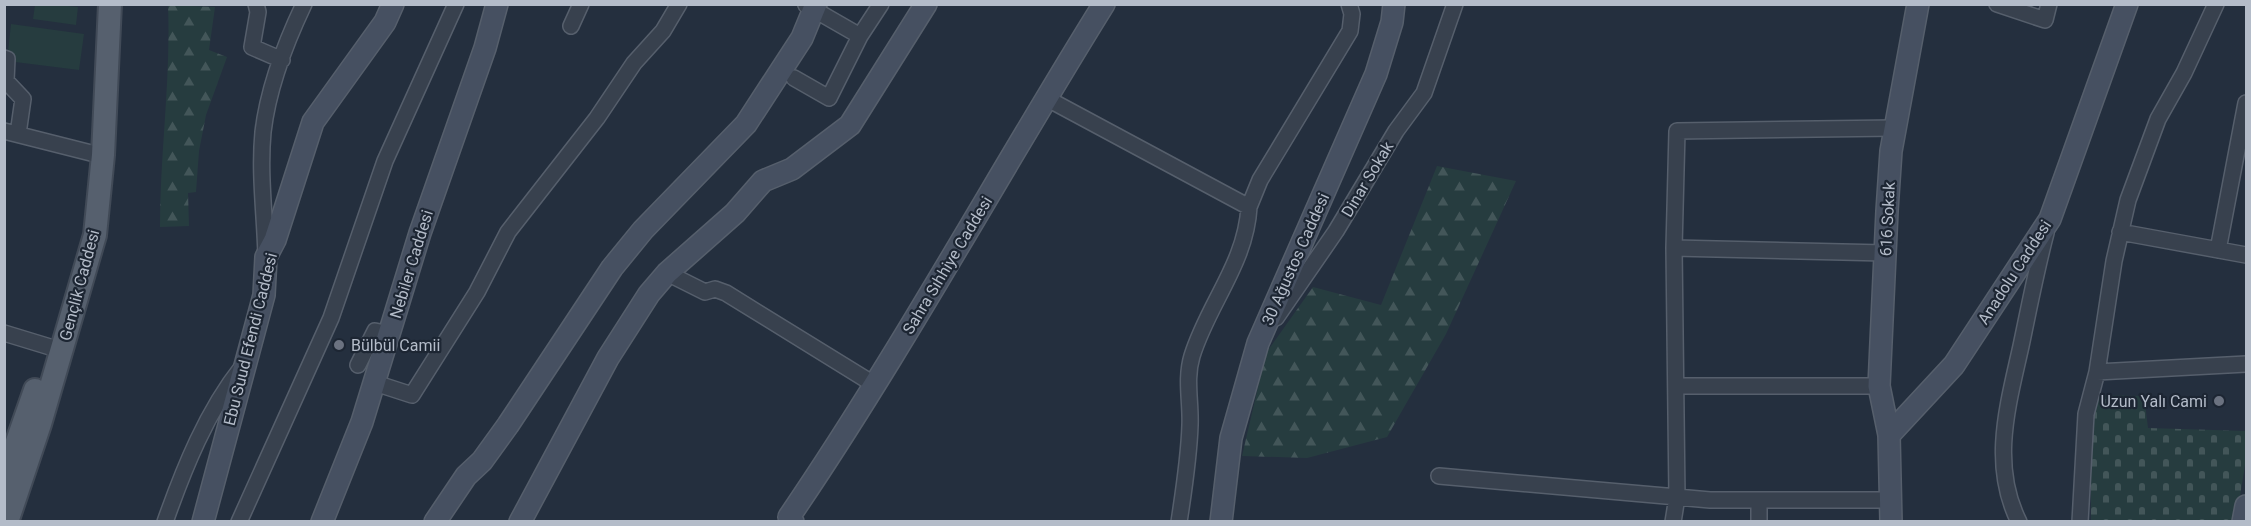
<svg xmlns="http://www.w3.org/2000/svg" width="2251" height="526" font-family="Roboto,sans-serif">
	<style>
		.green { fill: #263c3f }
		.forest { fill: url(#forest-firs) }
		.cemetery { fill: url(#cemetery-stones) }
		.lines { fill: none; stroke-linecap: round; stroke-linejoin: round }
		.street-casing { stroke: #565f6c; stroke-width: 18 }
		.secondary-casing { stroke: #565f6c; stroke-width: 24 }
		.primary-casing { stroke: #414a57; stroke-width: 26 }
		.street { stroke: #38414e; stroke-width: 15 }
		.secondary { stroke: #465061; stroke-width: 21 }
		.primary { stroke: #56606e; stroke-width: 22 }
		.worship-dot { fill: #6b7280; stroke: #1d2633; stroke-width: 2 }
		.labels { text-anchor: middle; stroke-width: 4.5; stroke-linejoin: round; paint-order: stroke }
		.street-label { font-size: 16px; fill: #b4bcc9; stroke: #1d2633 }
		.poi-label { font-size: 16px; fill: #b4bcc9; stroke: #1d2633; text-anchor: start }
	</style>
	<defs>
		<pattern id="forest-firs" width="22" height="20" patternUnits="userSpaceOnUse" patternTransform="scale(1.5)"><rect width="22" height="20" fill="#263c3f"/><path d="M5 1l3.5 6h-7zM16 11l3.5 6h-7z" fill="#435659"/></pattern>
		<pattern id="cemetery-stones" width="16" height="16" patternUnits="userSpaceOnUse" patternTransform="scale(1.5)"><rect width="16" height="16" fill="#263c3f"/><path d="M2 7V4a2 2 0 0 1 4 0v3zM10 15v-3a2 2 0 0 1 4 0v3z" fill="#435659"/></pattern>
	</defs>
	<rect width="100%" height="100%" fill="#242f3e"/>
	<path class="green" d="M 58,5 L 78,7 L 76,25 L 33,19 L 35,5 Z
		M 11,24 L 84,34 L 79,70 L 7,61 Z"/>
	<path class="forest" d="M 168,5 L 215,7 L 209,50 L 227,57 L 206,115 L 199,151 L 196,192 L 188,193 L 189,226 L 160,227 C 160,153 171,79 168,5 Z
		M 1437,166 L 1516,181 L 1446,334 L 1387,437 L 1307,458 L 1242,456 L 1266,353 L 1313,287 L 1381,305 Z"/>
	<path class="cemetery" d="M 2098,395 L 2144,396 L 2148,428 L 2246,431 L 2246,459 L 2236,521 L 2091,522 L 2091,417 Z"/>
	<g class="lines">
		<defs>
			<path id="street" d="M 256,4 L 258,12 L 252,47 L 282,60
				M 1997,4 L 2045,20 L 2049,4
				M 806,5 L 860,36
				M 571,26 L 581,4
				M 4,58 L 7,59 L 6,81 L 23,99 L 18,134
				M 794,78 L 829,98 L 860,36 L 881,4
				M 1046,98 L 1249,207 C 1246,263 1208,304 1192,356 C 1185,379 1191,402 1190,425 C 1189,458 1184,489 1179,522
				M 4,131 L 95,154
				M 1249,207 L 1260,180 L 1350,31 L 1352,14 L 1349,4
				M 2120,232 L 2246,255
				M 1674,248 L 1677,131 L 1895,128
				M 2218,250 L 2246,103
				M 1885,253 L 1674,248 L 1677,497 L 1710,500 L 1890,500
				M 266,257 C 265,215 259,174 263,132 C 268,89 285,44 304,4
				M 667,273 L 705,292 L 715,289 L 726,293 L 875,385
				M 1276,318 L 1336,231 L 1396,131 L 1424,93 L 1455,4
				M 4,333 L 50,347
				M 358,365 L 375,331 L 389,334
				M 2097,372 L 2246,364
				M 375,383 L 412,395 L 477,292 L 508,232 L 597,118 L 634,63 L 663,31 L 679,4
				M 1676,386 L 1879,386
				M 1439,476 L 1677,497 L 1673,522
				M 165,522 C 184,468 207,411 242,367
				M 239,522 L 331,318 L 385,161 L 456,4
				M 1759,522 L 1759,500
				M 2019,522 C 1990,464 2008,405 2021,346 C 2029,308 2036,271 2046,233
				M 2080,522 L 2086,414 L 2097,372 L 2114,261 L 2128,200 L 2158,119 L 2184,73 L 2216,4"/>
			<path id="secondary" d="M 1889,435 L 1954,365 L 2050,219 L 2127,4
				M 203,522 L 264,295 L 266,257 L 275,240 L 313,122 L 385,22 L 393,4
				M 322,522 L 362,422 L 420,233 L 485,48 L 497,4
				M 435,522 L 466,476 L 482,461 L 508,425 L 612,268 L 643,230 L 746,124 L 802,38 L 816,4
				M 520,522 L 608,358 L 649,294 L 667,273 L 735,213 L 763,181 L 792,169 L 850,125 L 926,4
				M 793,522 L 789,517 C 902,351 998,174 1104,4
				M 1221,522 L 1231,438 L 1258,343 L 1376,74 L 1392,22 L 1394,4
				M 1891,522 L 1889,435 L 1879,386 L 1887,211 L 1891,151 L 1918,4
				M 2243,522 L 2246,506"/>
			<path id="primary" d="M 4,479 L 35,390
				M 7,522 L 40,424 L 95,235 L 103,155 L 110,4"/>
		</defs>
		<use href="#street" class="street-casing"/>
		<use href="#secondary" class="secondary-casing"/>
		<use href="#primary" class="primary-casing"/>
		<use href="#street" class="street"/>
		<use href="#secondary" class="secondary"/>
		<use href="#primary" class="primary"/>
	</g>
	<g class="worship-dot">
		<circle cx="339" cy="345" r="6"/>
		<circle cx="2219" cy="401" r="6"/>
	</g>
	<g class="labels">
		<g class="street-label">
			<text transform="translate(1367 179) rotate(-59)" y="6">Dinar Sokak</text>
			<text transform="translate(1887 219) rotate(-87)" y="6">616 Sokak</text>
			<text transform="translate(1295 259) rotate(-66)" y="6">30 Ağustos Caddesi</text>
			<text transform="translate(411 264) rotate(-73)" y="6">Nebiler Caddesi</text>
			<text transform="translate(947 265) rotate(-59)" y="6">Sahra Sıhhiye Caddesi</text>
			<text transform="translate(2014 272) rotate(-57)" y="6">Anadolu Caddesi</text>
			<text transform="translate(79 285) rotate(-75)" y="6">Gençlik Caddesi</text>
			<text transform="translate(250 339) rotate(-76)" y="6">Ebu Suud Efendi Caddesi</text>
		</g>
		<g class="poi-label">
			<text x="351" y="351">Bülbül Camii</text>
			<text x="2207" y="407" text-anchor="end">Uzun Yalı Cami</text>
		</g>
	</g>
	<rect width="2251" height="526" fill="none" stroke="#b4bcc9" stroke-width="12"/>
</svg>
